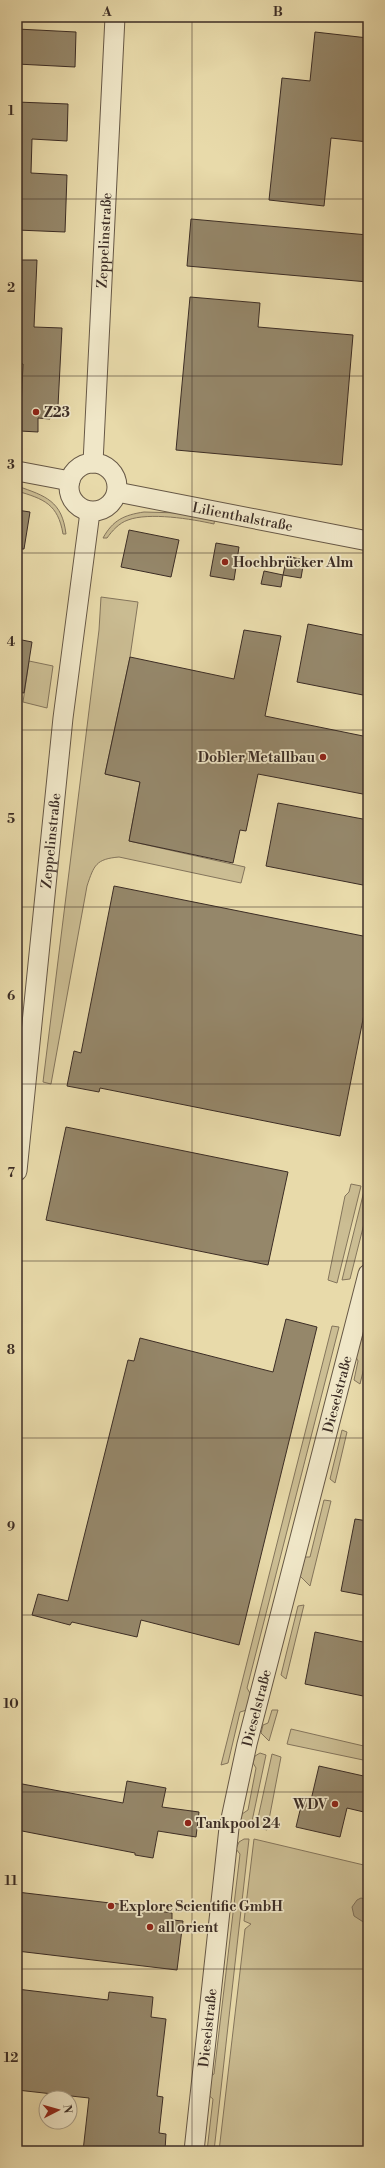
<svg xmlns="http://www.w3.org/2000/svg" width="385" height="2168" font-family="'Libre Bodoni',serif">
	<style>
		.green { fill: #cbbd93; stroke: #84755c }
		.water { fill: #ae9f7d; stroke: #80715a }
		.building { fill: #95876a; stroke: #3c2d25 }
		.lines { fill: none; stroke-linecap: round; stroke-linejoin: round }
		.minor-casing { stroke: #675846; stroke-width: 21 }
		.minor { stroke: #f0e7c8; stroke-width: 19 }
		.grid { fill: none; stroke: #3c2d25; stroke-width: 1; stroke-opacity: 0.55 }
		.poi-dot { fill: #8f2418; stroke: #f0e7c8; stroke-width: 1.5 }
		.labels { text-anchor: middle; stroke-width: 3.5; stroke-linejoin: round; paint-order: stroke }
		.street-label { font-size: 14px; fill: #3c2d25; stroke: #f0e7c8 }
		.poi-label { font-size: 14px; font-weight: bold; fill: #3c2d25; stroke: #f0e7c8; text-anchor: start }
		.neatline { fill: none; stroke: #3c2d25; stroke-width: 1.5 }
		.grid-label { font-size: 13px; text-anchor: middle; font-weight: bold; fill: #3c2d25 }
	</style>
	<rect width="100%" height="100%" fill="#e8daaa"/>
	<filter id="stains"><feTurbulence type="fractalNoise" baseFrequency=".005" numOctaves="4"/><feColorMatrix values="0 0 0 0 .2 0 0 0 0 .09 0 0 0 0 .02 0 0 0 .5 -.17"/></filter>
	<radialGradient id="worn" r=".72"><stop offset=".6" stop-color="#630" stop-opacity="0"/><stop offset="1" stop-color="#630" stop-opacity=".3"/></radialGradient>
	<path class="green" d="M 17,486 C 46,496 62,501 66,534 L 63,534 C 58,504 44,499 17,491 Z
		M 144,512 L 180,513 L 215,517 L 214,524 C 192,519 149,512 128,520 C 119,523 112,531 107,538 L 103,538 C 113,520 124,515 144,512 Z
		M 101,597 L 138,602 L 130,657 L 105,774 L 140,782 L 129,841 L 245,867 L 241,883 L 119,857 C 96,859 94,865 87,886 L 51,1084 L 43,1082 L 99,630 Z
		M 29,661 L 53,666 L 47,708 L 23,702 Z
		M 351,1184 L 361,1186 L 337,1283 L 328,1280 L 345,1196 L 349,1192 Z
		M 365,1187 L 368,1191 L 368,1208 L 350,1279 L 342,1280 Z
		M 368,1322 L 368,1351 L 360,1384 L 354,1380 L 358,1361 L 355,1355 C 358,1342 365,1335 368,1322 Z
		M 332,1326 L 339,1327 L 247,1688 L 251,1695 L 247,1710 L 240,1712 L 228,1763 L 221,1765 Z
		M 342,1430 L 347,1432 L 335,1483 L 330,1479 Z
		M 324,1500 L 331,1501 L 310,1586 L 300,1576 L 305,1557 L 310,1557 Z
		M 304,1605 L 286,1679 L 281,1675 L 298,1606 Z
		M 272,1710 L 278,1710 L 269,1741 L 261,1733 L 263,1725 L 268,1723 Z
		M 291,1729 L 368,1747 L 368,1761 L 287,1744 Z
		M 260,1753 L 266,1755 L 251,1826 L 241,1820 L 242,1814 L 248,1810 L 256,1768 L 253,1763 L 255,1756 Z
		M 272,1754 L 281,1757 L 267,1830 L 256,1827 Z
		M 244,1839 L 249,1839 L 214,2151 L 207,2151 L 213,2099 L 207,2094 L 208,2078 L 214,2074 L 240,1854 L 236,1849 L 239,1842 Z
		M 254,1839 L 368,1866 L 368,2151 L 219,2151 L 245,1929 L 251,1924 L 244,1921 Z"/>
	<path class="water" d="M 361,1898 L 368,1900 L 368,1925 L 354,1916 L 352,1907 L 357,1900 Z"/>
	<path class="building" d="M 17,29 L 76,32 L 75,67 L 17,64 Z
		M 315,32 L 368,38 L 368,142 L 331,138 L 324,206 L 269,200 L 282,78 L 310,81 Z
		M 17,102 L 68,104 L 67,141 L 32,139 L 31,173 L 67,175 L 65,232 L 17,230 Z
		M 191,219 L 368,235 L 368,282 L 187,266 Z
		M 17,260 L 37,260 L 34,327 L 62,328 L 58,406 L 50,406 L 50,419 L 38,418 L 38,432 L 20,431 L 23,364 L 17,363 Z
		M 190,297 L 260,303 L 258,327 L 353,335 L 342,465 L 176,450 Z
		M 17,510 L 30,512 L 24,549 L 17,549 Z
		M 129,530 L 179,540 L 171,577 L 121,567 Z
		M 216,543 L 239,547 L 234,580 L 210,576 Z
		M 287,556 L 304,560 L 301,578 L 283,575 Z
		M 264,571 L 283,575 L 281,587 L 261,584 Z
		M 308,624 L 368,636 L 368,696 L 297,682 Z
		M 244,630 L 281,636 L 265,716 L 368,737 L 368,795 L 258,774 L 246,831 L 240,830 L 233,863 L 129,841 L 140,782 L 105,774 L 130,657 L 234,679 Z
		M 17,639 L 32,642 L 24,693 L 17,692 Z
		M 278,803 L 368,820 L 368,886 L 266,866 Z
		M 114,886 L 368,937 L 368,994 L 340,1136 L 100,1088 L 99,1092 L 67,1086 L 74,1051 L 81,1053 Z
		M 66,1127 L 288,1172 L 268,1265 L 46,1220 Z
		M 286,1319 L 317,1327 L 239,1645 L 141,1620 L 137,1637 L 72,1622 L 70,1625 L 32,1615 L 38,1594 L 68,1601 L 128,1360 L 134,1361 L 140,1338 L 273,1372 Z
		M 355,1519 L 368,1521 L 368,1596 L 341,1591 Z
		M 315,1632 L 368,1643 L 368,1697 L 305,1684 Z
		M 319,1766 L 368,1777 L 368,1813 L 347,1808 L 340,1837 L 296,1827 L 303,1798 L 311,1800 Z
		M 127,1781 L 166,1788 L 162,1807 L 199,1812 L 196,1837 L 158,1831 L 153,1858 L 135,1855 L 135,1853 L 17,1830 L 17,1783 L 123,1803 Z
		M 17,1892 L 144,1907 L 144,1909 L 172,1913 L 172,1920 L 183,1921 L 177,1970 L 17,1951 Z
		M 17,1989 L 108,2000 L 109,1992 L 153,1997 L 151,2017 L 166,2019 L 157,2096 L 163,2097 L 159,2133 L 166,2134 L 165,2150 L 83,2151 L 89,2098 L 17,2090 Z"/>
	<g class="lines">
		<defs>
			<g id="minor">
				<circle cx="93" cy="487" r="24"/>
				<path id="s1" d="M 93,463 L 115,17"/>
				<path d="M 17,471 L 70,481"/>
				<path id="s2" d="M 117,492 L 368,541"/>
				<path id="s3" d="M 17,1171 L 63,718 L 90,512"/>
				<path id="s4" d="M 194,2151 L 229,1828 L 247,1744 L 368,1274"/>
			</g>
		</defs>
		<use href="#minor" class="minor-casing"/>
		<use href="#minor" class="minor"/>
	</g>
	<path class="grid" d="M 192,17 L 192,2151M 17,199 L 368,199M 17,376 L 368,376M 17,553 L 368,553M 17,730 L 368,730M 17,907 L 368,907M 17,1084 L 368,1084M 17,1261 L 368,1261M 17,1438 L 368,1438M 17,1615 L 368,1615M 17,1792 L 368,1792M 17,1969 L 368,1969"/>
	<g class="poi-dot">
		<circle cx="36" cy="412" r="4"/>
		<circle cx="225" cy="562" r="4"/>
		<circle cx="323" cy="757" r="4"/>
		<circle cx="335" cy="1804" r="4"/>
		<circle cx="188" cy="1823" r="4"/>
		<circle cx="111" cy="1906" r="4"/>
		<circle cx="150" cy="1927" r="4"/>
	</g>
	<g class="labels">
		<g class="street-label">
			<text dy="5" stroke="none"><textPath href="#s1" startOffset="223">Zeppelinstraße</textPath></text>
			<text dy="5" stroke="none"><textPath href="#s2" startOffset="128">Lilienthalstraße</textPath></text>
			<text dy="5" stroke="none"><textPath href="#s3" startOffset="332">Zeppelinstraße</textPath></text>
			<text dy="5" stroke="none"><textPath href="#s4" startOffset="772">Dieselstraße</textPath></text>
			<text dy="5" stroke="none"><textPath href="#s4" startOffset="448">Dieselstraße</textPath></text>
			<text dy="5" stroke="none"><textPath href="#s4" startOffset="124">Dieselstraße</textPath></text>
		</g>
		<g class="poi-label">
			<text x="44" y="417">Z23</text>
			<text x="233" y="567">Hochbrücker Alm</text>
			<text x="315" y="762" text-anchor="end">Dobler Metallbau</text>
			<text x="327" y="1809" text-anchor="end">WDV</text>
			<text x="196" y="1828">Tankpool 24</text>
			<text x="119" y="1911">Explore Scientific GmbH</text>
			<text x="158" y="1932">all orient</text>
		</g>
	</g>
	<rect width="385" height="2168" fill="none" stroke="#e8daaa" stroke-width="44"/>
	<g transform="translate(58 2110) rotate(84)"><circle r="19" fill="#f0e7c8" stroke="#a89d87"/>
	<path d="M0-3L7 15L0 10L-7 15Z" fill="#8f2418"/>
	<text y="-6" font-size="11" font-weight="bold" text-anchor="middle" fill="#3c2d25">N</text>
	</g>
	<rect x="22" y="22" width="341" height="2124" class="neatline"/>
	<g class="grid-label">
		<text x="107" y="16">A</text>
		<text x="278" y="16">B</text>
		<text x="11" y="115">1</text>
		<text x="11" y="292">2</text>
		<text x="11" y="469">3</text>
		<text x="11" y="646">4</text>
		<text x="11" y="823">5</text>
		<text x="11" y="1000">6</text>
		<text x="11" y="1177">7</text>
		<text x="11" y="1354">8</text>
		<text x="11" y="1531">9</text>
		<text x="11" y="1708">10</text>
		<text x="11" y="1885">11</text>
		<text x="11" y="2062">12</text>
	</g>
	<rect width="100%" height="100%" filter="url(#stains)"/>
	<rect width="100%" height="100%" fill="url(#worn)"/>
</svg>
